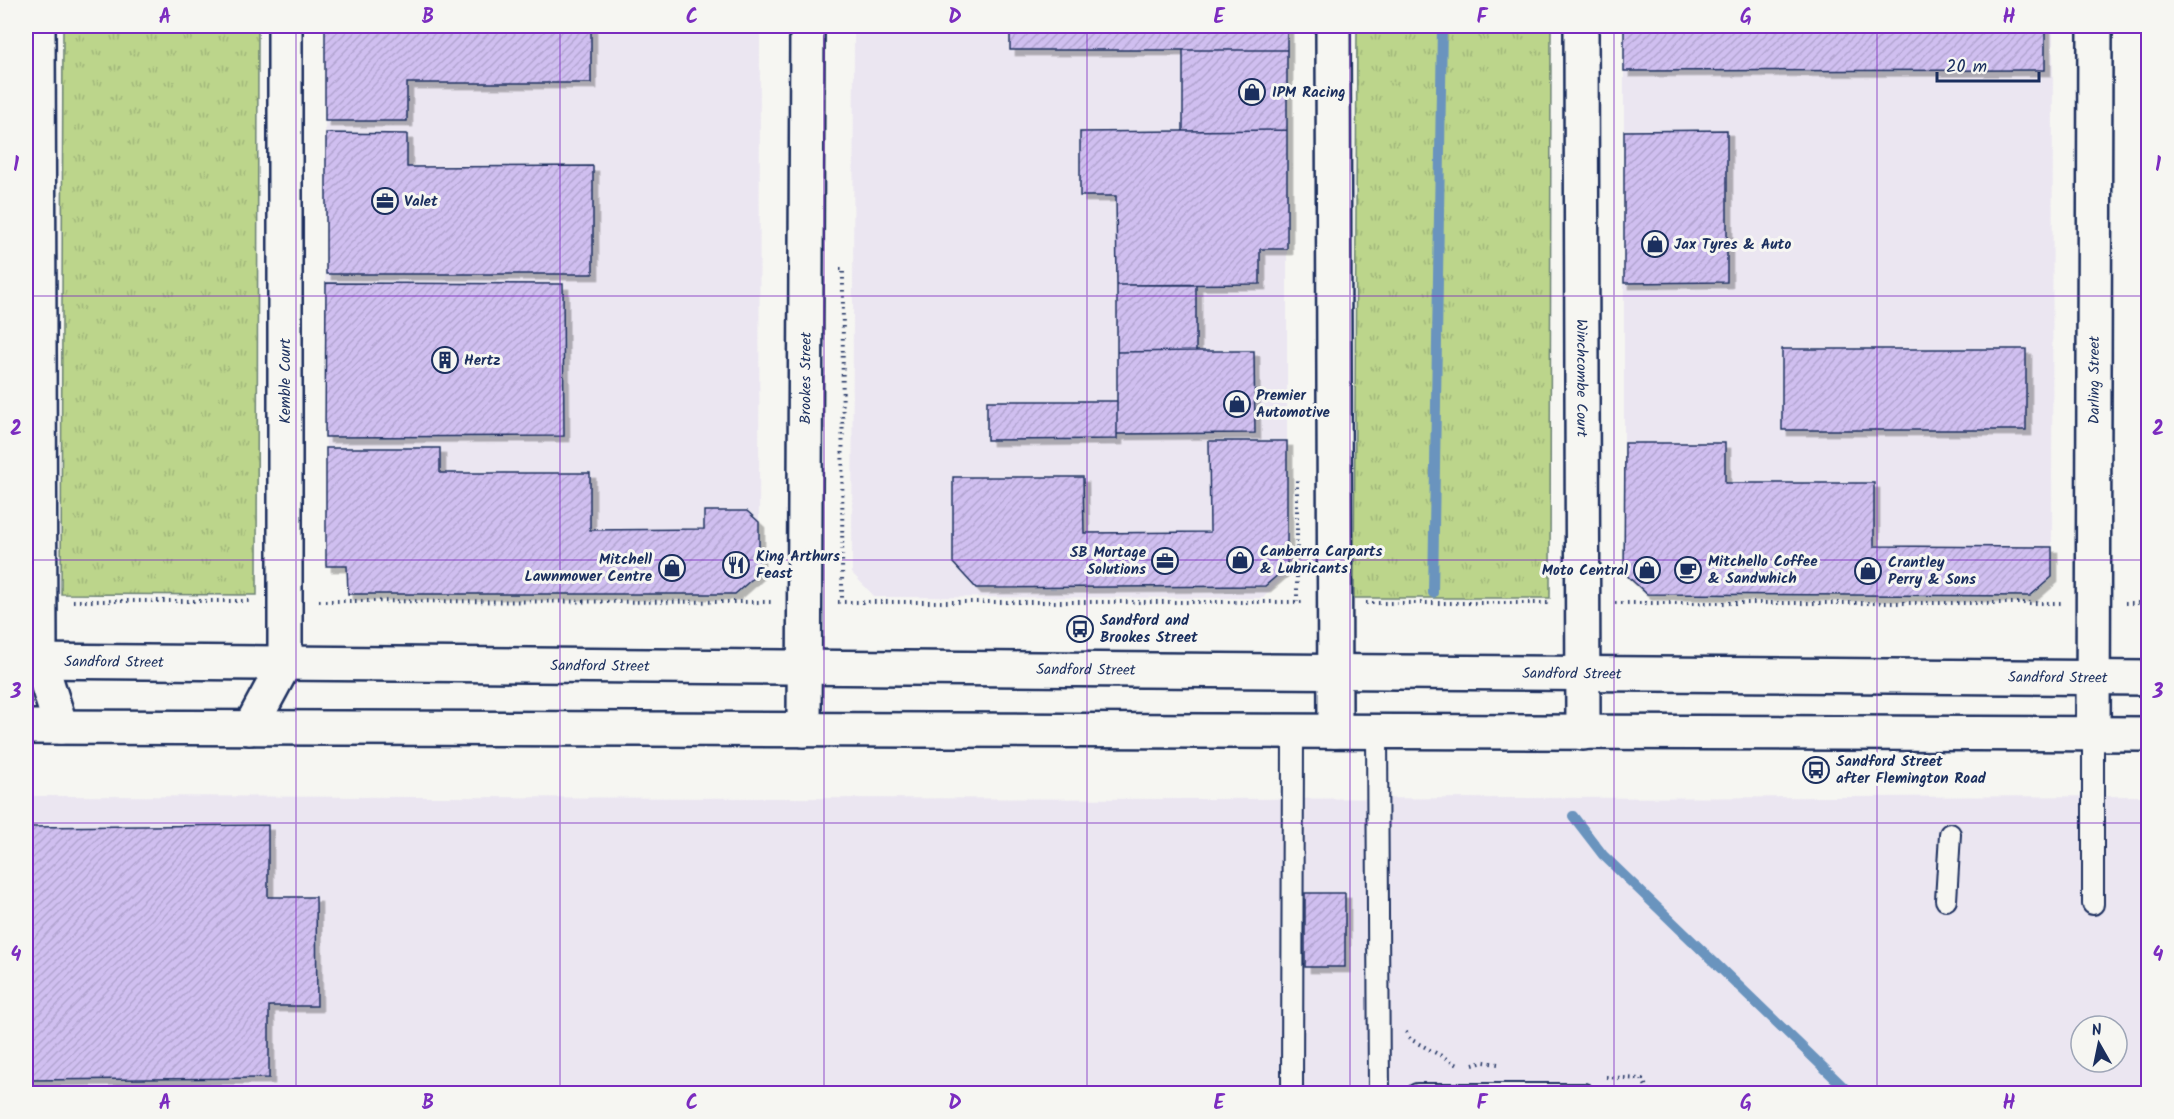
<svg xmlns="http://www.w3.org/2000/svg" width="2174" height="1119" font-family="Kalam,sans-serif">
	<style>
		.built { fill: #ebe6f1; fill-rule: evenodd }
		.grass { fill: url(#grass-tufts); stroke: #6c8274; stroke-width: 1.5 }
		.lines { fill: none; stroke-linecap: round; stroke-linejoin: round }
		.stream { stroke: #6a94be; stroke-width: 10 }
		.building { fill: url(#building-hatch); stroke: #1b2f5e; stroke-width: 1.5; filter: url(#shadow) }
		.service-casing { stroke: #1b2f5e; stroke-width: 24 }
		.minor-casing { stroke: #1b2f5e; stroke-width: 38 }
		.secondary-casing { stroke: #1b2f5e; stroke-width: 38 }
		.path { stroke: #1b2f5e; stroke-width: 4; stroke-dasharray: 1.5 4.5; stroke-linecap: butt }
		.service { stroke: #f6f6f2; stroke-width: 20 }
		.minor { stroke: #f6f6f2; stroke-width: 33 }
		.secondary { stroke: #f6f6f2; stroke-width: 33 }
		.grid { fill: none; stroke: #7b2cbf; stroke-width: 1.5; stroke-opacity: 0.55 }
		.labels { text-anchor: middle; stroke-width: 6; stroke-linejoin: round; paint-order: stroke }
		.poi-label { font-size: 15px; font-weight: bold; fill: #1b2f5e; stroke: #f6f6f2; text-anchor: start }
		.street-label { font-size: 15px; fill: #1b2f5e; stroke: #f6f6f2 }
		.neatline { fill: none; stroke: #7b2cbf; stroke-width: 2 }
		.grid-label { font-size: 20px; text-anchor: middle; font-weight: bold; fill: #7b2cbf }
	</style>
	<defs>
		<pattern id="grass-tufts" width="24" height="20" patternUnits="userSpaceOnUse" patternTransform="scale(1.5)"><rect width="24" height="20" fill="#bcd58b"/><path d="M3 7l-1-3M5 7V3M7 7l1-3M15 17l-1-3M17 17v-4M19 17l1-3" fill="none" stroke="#a1b77a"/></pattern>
		<pattern id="building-hatch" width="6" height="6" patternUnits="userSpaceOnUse" patternTransform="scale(1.5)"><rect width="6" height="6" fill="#d0bff0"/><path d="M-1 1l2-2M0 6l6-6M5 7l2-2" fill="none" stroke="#b2a4d0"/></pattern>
		<filter id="shadow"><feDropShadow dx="5.5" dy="5.5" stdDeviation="0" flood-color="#0004"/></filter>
	</defs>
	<rect width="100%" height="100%" fill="#f6f6f2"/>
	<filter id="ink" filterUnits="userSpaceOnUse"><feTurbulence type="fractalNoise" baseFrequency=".0167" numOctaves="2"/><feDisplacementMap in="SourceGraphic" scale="12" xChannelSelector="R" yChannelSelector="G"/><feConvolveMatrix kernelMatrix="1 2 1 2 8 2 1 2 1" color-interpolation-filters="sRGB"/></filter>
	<g filter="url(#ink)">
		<path class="built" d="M 325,26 L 760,26 L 759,573 L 735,594 L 348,594 L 347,567 L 326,566 Z
			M 854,26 L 1287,26 L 1287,574 L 1263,598 L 875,597 L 852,573 Z
			M 1624,26 L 2053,26 L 2052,577 L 1647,594 L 1624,573 Z
			M 2147,26 L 2148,26 L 2148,580 L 2145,577 Z
			M 26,796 L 1190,799 L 2148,796 L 2148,1093 L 26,1094 ZM 2081,1026 L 2117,1026 L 2117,1062 L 2081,1062 Z"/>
		<path class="grass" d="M 63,26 L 258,26 L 257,595 L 61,594 Z
			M 1357,26 L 1551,26 L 1550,598 L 1354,598 Z"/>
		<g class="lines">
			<path class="stream" d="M 1433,593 L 1442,26
				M 1573,816 L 1603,855 L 1851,1094"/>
		</g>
		<path class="building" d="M 325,26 L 591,26 L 591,83 L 407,83 L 407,121 L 325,121 Z
			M 1010,26 L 1287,26 L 1287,50 L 1010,50 Z
			M 1624,26 L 2045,26 L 2045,70 L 1624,71 Z
			M 1183,50 L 1287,50 L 1287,130 L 1183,131 Z
			M 1287,130 L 1287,249 L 1260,249 L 1260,284 L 1117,285 L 1116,196 L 1080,196 L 1080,132 Z
			M 1727,130 L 1727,282 L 1624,283 L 1624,131 Z
			M 326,133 L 407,134 L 407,167 L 593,166 L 593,274 L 326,274 Z
			M 326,283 L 563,284 L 564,436 L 325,437 Z
			M 1117,285 L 1196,285 L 1196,351 L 1117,352 Z
			M 1782,349 L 2026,349 L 2026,430 L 1782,430 Z
			M 1196,351 L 1254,351 L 1255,433 L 1117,434 L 1117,352 Z
			M 987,401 L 1117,401 L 1117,439 L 987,440 Z
			M 1209,441 L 1287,441 L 1287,567 L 1265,586 L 976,588 L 953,563 L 953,477 L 1083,477 L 1084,533 L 1210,532 Z
			M 1625,443 L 1725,443 L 1725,483 L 1874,483 L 1874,546 L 2052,547 L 2052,577 L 2030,596 L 1647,594 L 1624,573 Z
			M 326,448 L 440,448 L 440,473 L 590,473 L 590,530 L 704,529 L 704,511 L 747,511 L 759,522 L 759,573 L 735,594 L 348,594 L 347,566 L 326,566 Z
			M 268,825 L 268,897 L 316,897 L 317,1006 L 269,1006 L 269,1078 L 26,1080 L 26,827 Z
			M 1305,893 L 1345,893 L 1345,967 L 1305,967 Z"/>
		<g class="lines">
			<defs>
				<path id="service" d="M 1377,731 L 1379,1094
					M 2093,734 L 2093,904
					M 1946,900 L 1950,834
					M 1292,1094 L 1293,731
					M 1417,1094 L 1584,1094"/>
				<g id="minor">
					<path d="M 38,26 L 40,661 L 61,727"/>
					<path d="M 1333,26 L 1335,731"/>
					<path id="s1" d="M 1581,26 L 1583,733"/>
					<path d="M 250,728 L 285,663 L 285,26"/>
					<path id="s2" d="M 804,730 L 807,26"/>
					<path id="s3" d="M 2093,734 L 2095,26"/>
				</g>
				<g id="secondary">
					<path id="s4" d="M 26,661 L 2148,678"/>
					<path d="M 26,727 L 2148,734"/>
				</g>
			</defs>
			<use href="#service" class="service-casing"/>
			<use href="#minor" class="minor-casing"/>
			<use href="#secondary" class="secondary-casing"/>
			<path class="path" d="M 840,269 L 843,269 L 842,602
				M 73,601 L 252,601
				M 319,601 L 771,602
				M 838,602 L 1302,602
				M 1297,602 L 1297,477
				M 1366,603 L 1551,603
				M 1615,603 L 2061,603
				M 2125,603 L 2148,603
				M 1406,1032 L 1410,1039 L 1460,1066
				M 1473,1065 L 1484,1062 L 1498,1064
				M 1606,1077 L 1642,1079 L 1650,1094"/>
			<use href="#service" class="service"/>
			<use href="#minor" class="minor"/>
			<use href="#secondary" class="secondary"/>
		</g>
	</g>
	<path class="grid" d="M 296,26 L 296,1094M 560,26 L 560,1094M 824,26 L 824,1094M 1087,26 L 1087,1094M 1350,26 L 1350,1094M 1614,26 L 1614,1094M 1877,26 L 1877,1094M 26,296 L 2148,296M 26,560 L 2148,560M 26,823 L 2148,823"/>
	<defs>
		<symbol id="shop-ring" viewBox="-11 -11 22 22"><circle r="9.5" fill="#f6f6f2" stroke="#1b2f5e" stroke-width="1.5"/><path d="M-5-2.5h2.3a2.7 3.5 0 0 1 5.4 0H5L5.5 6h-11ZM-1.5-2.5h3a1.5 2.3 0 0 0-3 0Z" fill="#1b2f5e"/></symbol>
		<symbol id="office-ring" viewBox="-11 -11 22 22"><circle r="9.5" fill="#f6f6f2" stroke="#1b2f5e" stroke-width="1.5"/><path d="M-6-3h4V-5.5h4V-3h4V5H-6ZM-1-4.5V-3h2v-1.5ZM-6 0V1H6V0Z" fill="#1b2f5e"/></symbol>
		<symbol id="building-ring" viewBox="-11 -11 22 22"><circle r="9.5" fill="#f6f6f2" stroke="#1b2f5e" stroke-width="1.5"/><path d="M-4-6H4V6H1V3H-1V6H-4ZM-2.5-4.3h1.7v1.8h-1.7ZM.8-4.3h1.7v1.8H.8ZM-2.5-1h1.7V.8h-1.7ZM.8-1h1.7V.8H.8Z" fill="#1b2f5e"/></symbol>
		<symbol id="restaurant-ring" viewBox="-11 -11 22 22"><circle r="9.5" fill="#f6f6f2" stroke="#1b2f5e" stroke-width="1.5"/><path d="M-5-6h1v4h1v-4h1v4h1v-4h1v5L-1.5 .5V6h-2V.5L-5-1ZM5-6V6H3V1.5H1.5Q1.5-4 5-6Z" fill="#1b2f5e"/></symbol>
		<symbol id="cafe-ring" viewBox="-11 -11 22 22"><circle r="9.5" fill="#f6f6f2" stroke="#1b2f5e" stroke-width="1.5"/><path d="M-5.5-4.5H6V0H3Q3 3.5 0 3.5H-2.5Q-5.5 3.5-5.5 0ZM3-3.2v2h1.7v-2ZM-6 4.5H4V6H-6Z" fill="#1b2f5e"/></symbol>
		<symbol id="bus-ring" viewBox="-11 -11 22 22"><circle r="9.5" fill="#f6f6f2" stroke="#1b2f5e" stroke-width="1.5"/><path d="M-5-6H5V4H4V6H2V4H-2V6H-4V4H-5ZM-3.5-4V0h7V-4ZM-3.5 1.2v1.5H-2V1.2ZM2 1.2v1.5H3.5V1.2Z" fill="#1b2f5e"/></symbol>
	</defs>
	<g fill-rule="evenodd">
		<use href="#shop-ring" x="1237" y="77" width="30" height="30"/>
		<use href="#office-ring" x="370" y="186" width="30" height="30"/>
		<use href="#shop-ring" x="1640" y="229" width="30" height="30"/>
		<use href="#building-ring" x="430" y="345" width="30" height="30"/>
		<use href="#shop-ring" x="1222" y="389" width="30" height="30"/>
		<use href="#shop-ring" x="1225" y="545" width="30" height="30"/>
		<use href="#office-ring" x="1150" y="546" width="30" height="30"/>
		<use href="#restaurant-ring" x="721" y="550" width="30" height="30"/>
		<use href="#shop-ring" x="657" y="553" width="30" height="30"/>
		<use href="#shop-ring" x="1632" y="555" width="30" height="30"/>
		<use href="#cafe-ring" x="1673" y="555" width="30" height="30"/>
		<use href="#shop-ring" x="1853" y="556" width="30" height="30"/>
		<use href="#bus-ring" x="1065" y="614" width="30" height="30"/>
		<use href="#bus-ring" x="1801" y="755" width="30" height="30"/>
	</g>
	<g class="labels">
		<g class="poi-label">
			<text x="1272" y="97">IPM Racing</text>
			<text x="404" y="206">Valet</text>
			<text x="1674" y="249">Jax Tyres &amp; Auto</text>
			<text x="464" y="365">Hertz</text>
			<text x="1256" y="400">Premier<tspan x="1256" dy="17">Automotive</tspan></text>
			<text x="1260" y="556">Canberra Carparts<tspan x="1260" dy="17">&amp; Lubricants</tspan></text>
			<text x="1146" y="557" text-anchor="end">SB Mortage<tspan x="1146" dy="17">Solutions</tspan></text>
			<text x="756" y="561">King Arthurs<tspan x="756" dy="17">Feast</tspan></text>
			<text x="652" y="564" text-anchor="end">Mitchell<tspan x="652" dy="17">Lawnmower Centre</tspan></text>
			<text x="1708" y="566">Mitchello Coffee<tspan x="1708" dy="17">&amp; Sandwhich</tspan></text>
			<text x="1888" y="567">Crantley<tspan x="1888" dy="17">Perry &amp; Sons</tspan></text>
			<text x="1628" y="575" text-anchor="end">Moto Central</text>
			<text x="1100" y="625">Sandford and<tspan x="1100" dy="17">Brookes Street</tspan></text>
			<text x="1836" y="766">Sandford Street<tspan x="1836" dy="17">after Flemington Road</tspan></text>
		</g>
		<g class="street-label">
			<text dy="5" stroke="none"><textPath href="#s2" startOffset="352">Brookes Street</textPath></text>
			<text dy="5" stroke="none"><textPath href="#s1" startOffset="352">Winchcombe Court</textPath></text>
			<text dy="5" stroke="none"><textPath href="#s3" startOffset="354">Darling Street</textPath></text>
			<text transform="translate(285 381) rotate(-90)" y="5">Kemble Court</text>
			<text dy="5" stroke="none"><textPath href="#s4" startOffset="88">Sandford Street</textPath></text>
			<text dy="5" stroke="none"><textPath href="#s4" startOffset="574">Sandford Street</textPath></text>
			<text dy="5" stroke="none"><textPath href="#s4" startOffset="1060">Sandford Street</textPath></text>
			<text dy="5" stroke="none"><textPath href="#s4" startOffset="1546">Sandford Street</textPath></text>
			<text dy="5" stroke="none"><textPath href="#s4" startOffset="2032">Sandford Street</textPath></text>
		</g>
	</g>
	<rect width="2174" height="1119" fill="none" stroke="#f6f6f2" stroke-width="66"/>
	<g transform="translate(2099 1044) rotate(351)"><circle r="28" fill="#f6f6f2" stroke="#9ea6b7" stroke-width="1.5"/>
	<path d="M0-4.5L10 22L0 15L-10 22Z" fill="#1b2f5e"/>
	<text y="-9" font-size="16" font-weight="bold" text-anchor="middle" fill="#1b2f5e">N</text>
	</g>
	<path d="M1937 72v9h102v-9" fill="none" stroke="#1b2f5e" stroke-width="3"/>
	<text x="1946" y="72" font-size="18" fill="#1b2f5e" stroke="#f6f6f2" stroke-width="4.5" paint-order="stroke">20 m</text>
	<rect x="33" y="33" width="2108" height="1053" class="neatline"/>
	<g class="grid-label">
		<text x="165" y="23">A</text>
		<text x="428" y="23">B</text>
		<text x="692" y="23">C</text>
		<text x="955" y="23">D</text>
		<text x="1219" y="23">E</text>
		<text x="1482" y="23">F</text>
		<text x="1746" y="23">G</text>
		<text x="2009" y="23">H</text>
		<text x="16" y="171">1</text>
		<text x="2158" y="171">1</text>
		<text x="16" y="435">2</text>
		<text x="2158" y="435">2</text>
		<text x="16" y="698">3</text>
		<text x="2158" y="698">3</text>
		<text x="16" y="961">4</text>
		<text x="2158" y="961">4</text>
		<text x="165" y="1109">A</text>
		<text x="428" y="1109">B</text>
		<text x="692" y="1109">C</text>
		<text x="955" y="1109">D</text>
		<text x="1219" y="1109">E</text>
		<text x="1482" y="1109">F</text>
		<text x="1746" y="1109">G</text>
		<text x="2009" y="1109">H</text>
	</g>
</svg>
